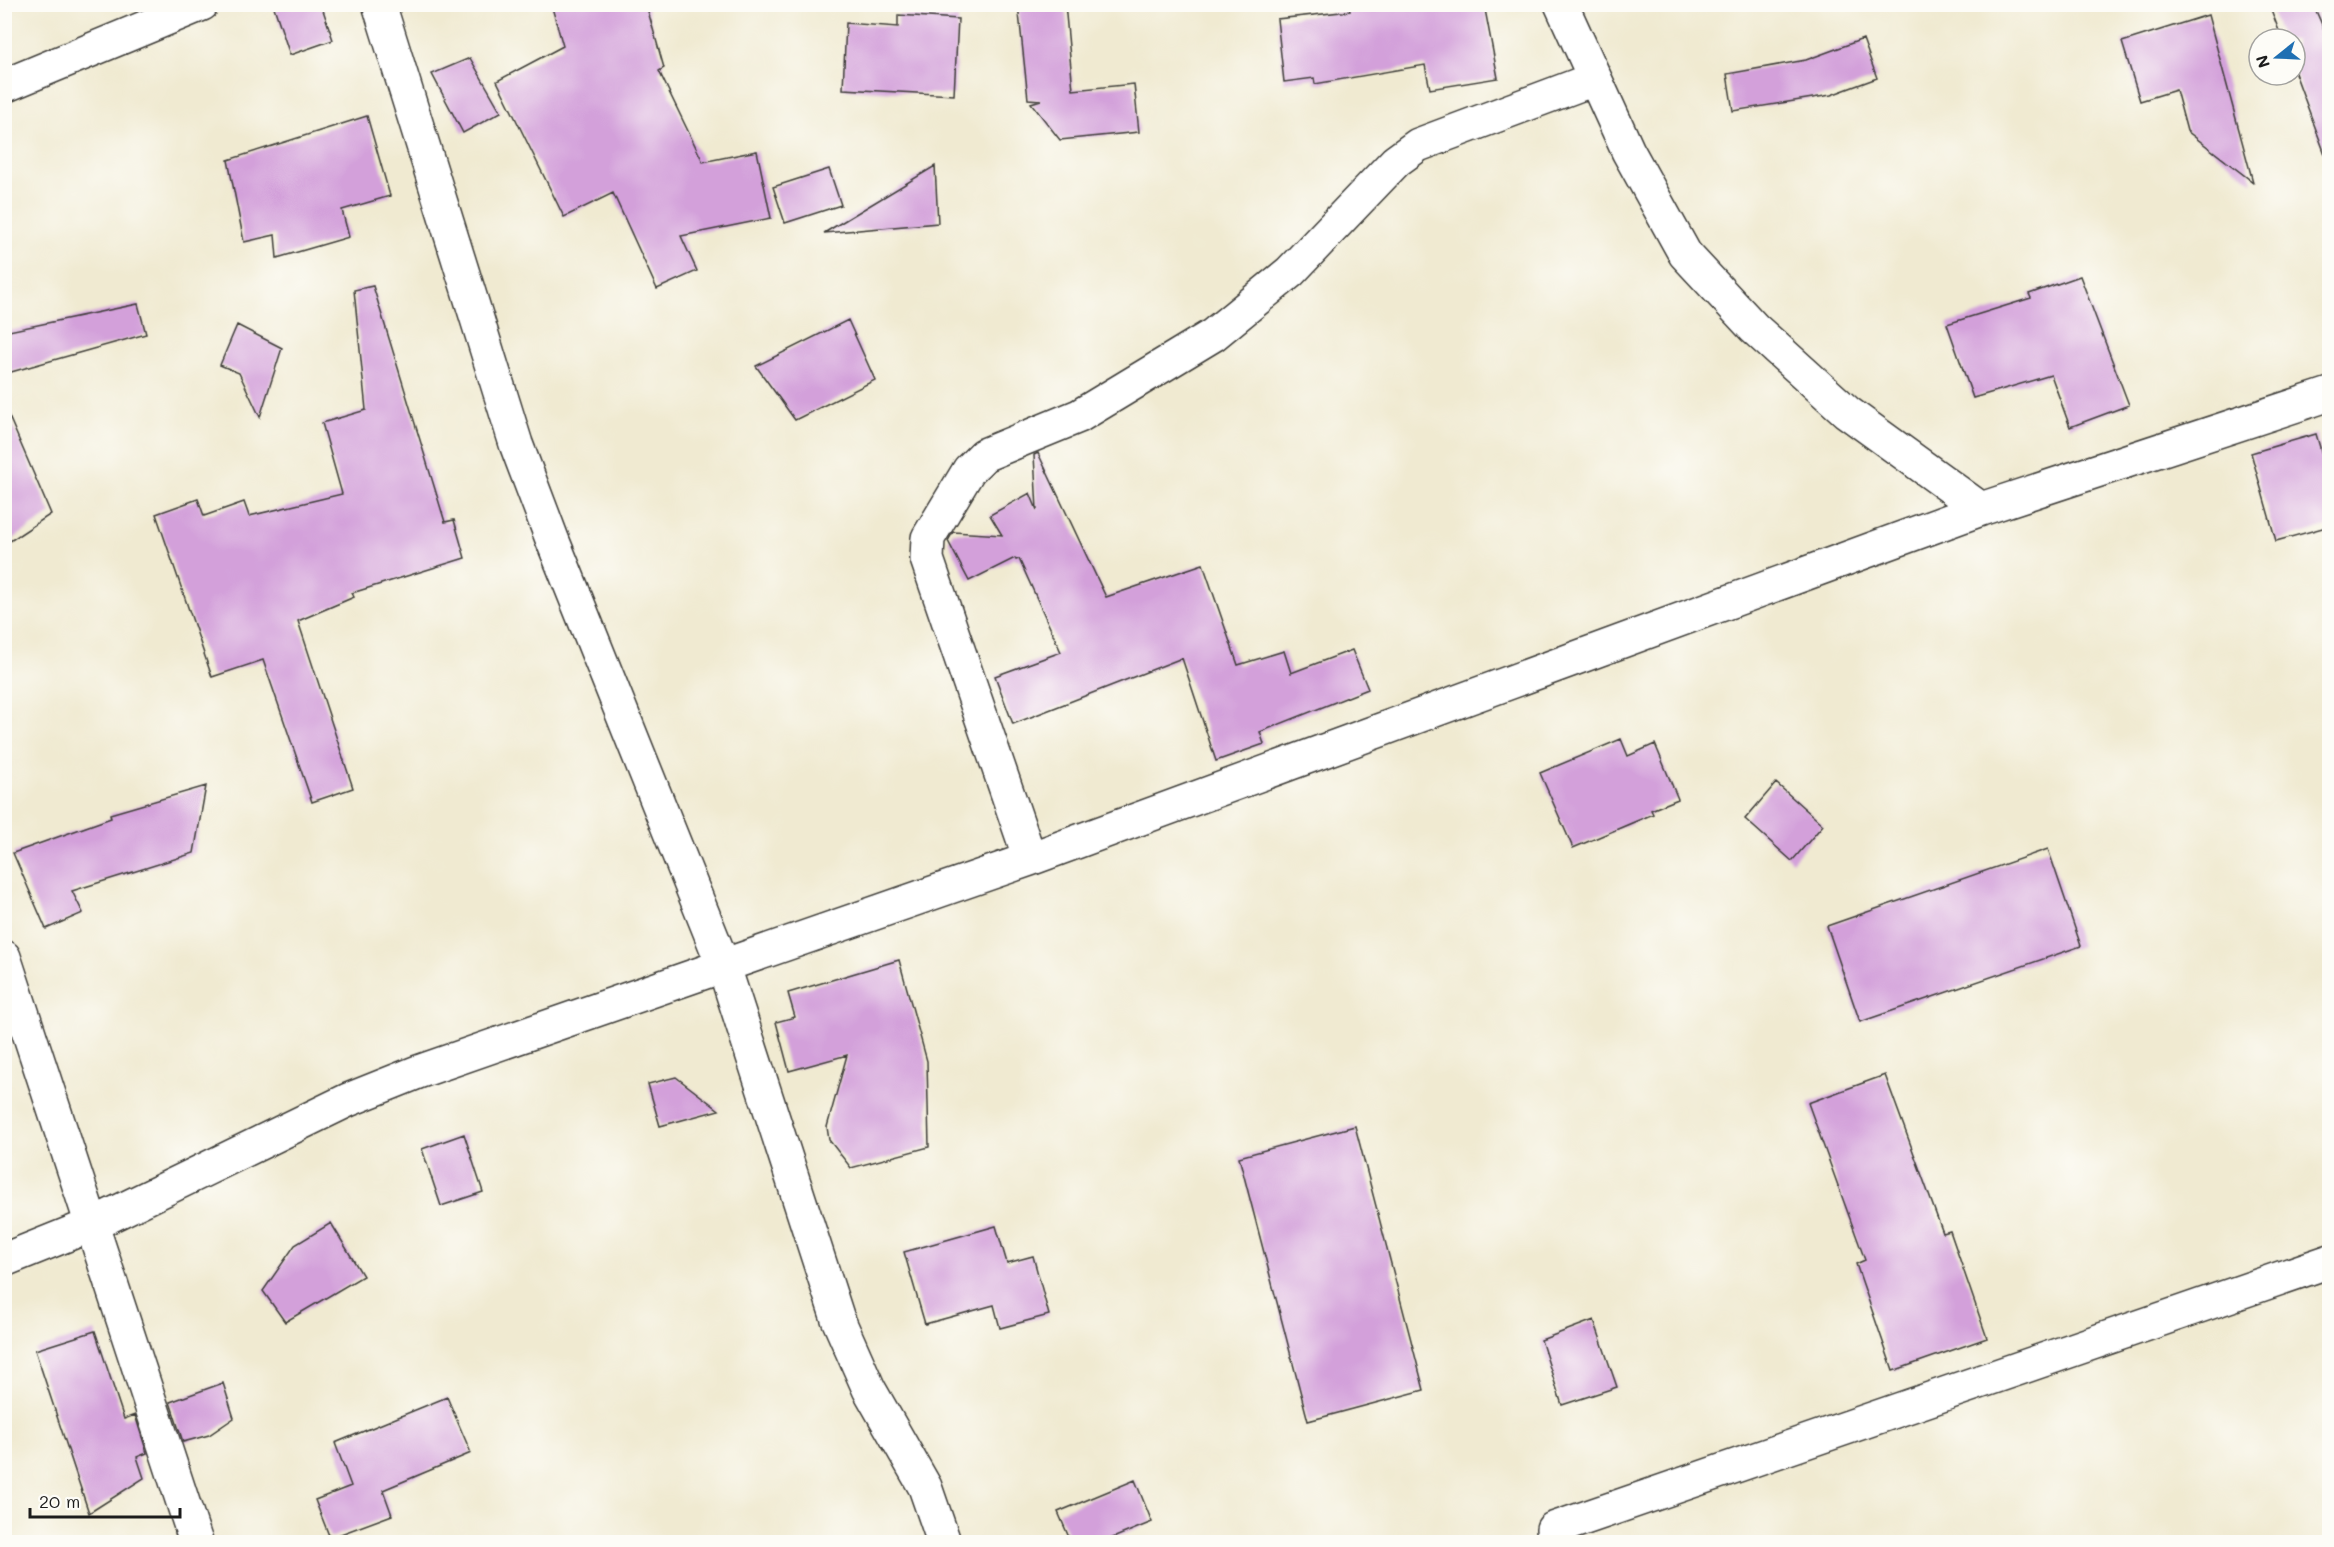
<svg xmlns="http://www.w3.org/2000/svg" width="2334" height="1547" font-family="Mali,sans-serif">
	<style>
		.building { fill: #d3a0da }
		.lines { fill: none; stroke-linecap: round; stroke-linejoin: round }
		.street-casing { stroke: #3c3b37; stroke-width: 36 }
		.street { stroke: #fff; stroke-width: 33 }
	</style>
	<rect width="100%" height="100%" fill="#fdfcf7"/>
	<filter id="ink" filterUnits="userSpaceOnUse"><feTurbulence type="fractalNoise" baseFrequency=".0167" numOctaves="2"/><feDisplacementMap in="SourceGraphic" scale="12" xChannelSelector="R" yChannelSelector="G"/><feConvolveMatrix kernelMatrix="1 2 1 2 8 2 1 2 1" color-interpolation-filters="sRGB"/></filter>
	<filter id="wash" filterUnits="userSpaceOnUse"><feTurbulence type="fractalNoise" baseFrequency=".008" numOctaves="4" result="noise"/><feDisplacementMap in="SourceGraphic" scale="24" xChannelSelector="R" yChannelSelector="G"/><feGaussianBlur stdDeviation="1.35" result="paint"/><feColorMatrix in="noise" values="0 0 0 0 0 0 0 0 0 0 0 0 0 0 0 0 0 1.4 0 .05"/><feComposite in="paint" operator="in"/></filter>
	<g filter="url(#wash)">
		<rect width="100%" height="100%" fill="#f0ead1"/>
		<g id="blocks">
			<path class="building" d="M 273,4 L 321,4 L 333,40 L 290,55 Z
				M 551,4 L 646,4 L 664,68 L 659,71 L 703,162 L 757,151 L 771,218 L 681,236 L 697,271 L 657,289 L 613,193 L 564,217 L 497,81 L 563,46 Z
				M 1018,4 L 1065,4 L 1073,90 L 1134,84 L 1139,132 L 1060,140 L 1031,103 L 1041,100 L 1028,99 Z
				M 1348,4 L 1484,4 L 1498,78 L 1430,89 L 1425,65 L 1315,84 L 1314,78 L 1284,82 L 1277,19 L 1350,11 Z
				M 2269,4 L 2313,4 L 2330,43 L 2330,154 L 2325,154 L 2295,73 L 2295,39 L 2282,39 Z
				M 898,15 L 958,19 L 954,95 L 843,89 L 846,23 L 898,27 Z
				M 2208,15 L 2253,182 L 2187,131 L 2176,90 L 2140,101 L 2122,42 Z
				M 1863,39 L 1877,78 L 1831,95 L 1733,111 L 1727,74 L 1806,60 Z
				M 470,58 L 501,112 L 463,133 L 432,74 Z
				M 367,116 L 390,196 L 342,210 L 349,237 L 277,258 L 275,235 L 244,242 L 228,160 Z
				M 935,166 L 938,223 L 824,233 Z
				M 829,169 L 841,205 L 785,223 L 773,187 Z
				M 2080,276 L 2129,405 L 2070,427 L 2051,375 L 1973,398 L 1947,324 L 2031,298 L 2029,294 Z
				M 373,286 L 445,522 L 454,520 L 465,558 L 352,593 L 354,597 L 298,621 L 353,788 L 312,802 L 263,660 L 212,677 L 156,514 L 198,499 L 204,516 L 244,502 L 249,516 L 342,494 L 322,423 L 366,410 L 354,290 Z
				M 138,304 L 146,334 L 4,374 L 4,332 Z
				M 848,320 L 875,380 L 795,420 L 756,366 Z
				M 237,325 L 282,348 L 260,417 L 239,373 L 220,365 Z
				M 4,405 L 51,514 L 4,545 Z
				M 2316,434 L 2330,481 L 2330,526 L 2276,541 L 2251,453 Z
				M 1038,453 L 1106,597 L 1203,564 L 1238,665 L 1284,651 L 1291,673 L 1352,650 L 1368,689 L 1260,732 L 1264,744 L 1216,761 L 1182,658 L 1013,724 L 995,676 L 1061,652 L 1019,559 L 1016,560 L 1015,558 L 969,581 L 948,541 L 953,532 L 1002,535 L 990,515 L 1030,493 L 1037,510 L 1034,455 Z
				M 1621,739 L 1628,756 L 1655,744 L 1678,799 L 1651,810 L 1653,814 L 1573,848 L 1540,773 Z
				M 1776,783 L 1823,825 L 1792,861 L 1745,819 Z
				M 206,786 L 194,853 L 72,891 L 83,913 L 46,929 L 13,853 L 111,818 L 110,814 Z
				M 2048,849 L 2081,946 L 1860,1022 L 1827,926 Z
				M 899,960 L 927,1061 L 929,1147 L 851,1168 L 829,1140 L 827,1127 L 847,1055 L 789,1071 L 776,1022 L 795,1017 L 788,993 Z
				M 1885,1075 L 1943,1233 L 1950,1231 L 1987,1338 L 1893,1371 L 1856,1264 L 1865,1260 L 1808,1103 Z
				M 676,1077 L 719,1110 L 660,1126 L 648,1084 Z
				M 1355,1126 L 1424,1390 L 1308,1421 L 1239,1157 Z
				M 464,1134 L 483,1192 L 441,1206 L 422,1149 Z
				M 331,1223 L 363,1276 L 285,1322 L 263,1291 L 295,1245 Z
				M 996,1226 L 1007,1263 L 1033,1256 L 1049,1315 L 1000,1328 L 994,1305 L 925,1324 L 904,1252 Z
				M 1594,1320 L 1617,1387 L 1562,1405 L 1541,1340 Z
				M 95,1331 L 124,1419 L 135,1415 L 147,1453 L 137,1457 L 144,1478 L 89,1513 L 35,1350 Z
				M 223,1383 L 234,1418 L 209,1435 L 183,1442 L 170,1402 Z
				M 447,1397 L 471,1453 L 383,1490 L 392,1515 L 330,1538 L 315,1500 L 351,1486 L 335,1443 Z
				M 1135,1480 L 1152,1522 L 1103,1542 L 1071,1542 L 1058,1512 Z"/>
		</g>
	</g>
	<g filter="url(#ink)">
		<use href="#blocks" fill-opacity="0" stroke="#3c3b37" stroke-width="1.5"/>
		<g class="lines">
			<defs>
				<path id="street" d="M 379,4 L 516,444 L 552,539 L 724,967 L 838,1319 L 869,1389 L 925,1487 L 944,1542
					M 1561,4 L 1628,151 L 1685,254 L 1754,328 L 1847,412 L 1981,509
					M 4,86 L 202,4
					M 1030,859 L 927,559 L 928,538 L 969,470 L 984,455 L 1079,416 L 1213,335 L 1290,272 L 1396,161 L 1418,145 L 1594,79
					M 4,957 L 196,1542
					M 4,1260 L 91,1225 L 348,1100 L 418,1072 L 1030,859 L 1981,509 L 2330,394
					M 1553,1529 L 2330,1261"/>
			</defs>
			<use href="#street" class="street-casing"/>
			<use href="#street" class="street"/>
		</g>
	</g>
	<rect width="2334" height="1547" fill="none" stroke="#fdfcf7" stroke-width="24"/>
	<g transform="translate(2277 57) rotate(252)"><circle r="28" fill="#fdfcf7" stroke="#a3a29f" stroke-width="1.5"/>
	<path d="M0-4.5L10 22L0 15L-10 22Z" fill="#1f6fb2"/>
	<text y="-9" font-size="16" font-weight="bold" text-anchor="middle" fill="#1c1c1c">N</text>
	</g>
	<path d="M30 1508v9h150v-9" fill="none" stroke="#1c1c1c" stroke-width="3"/>
	<text x="39" y="1508" font-size="18" fill="#1c1c1c" stroke="#fdfcf7" stroke-width="4.5" paint-order="stroke">20 m</text>
</svg>
